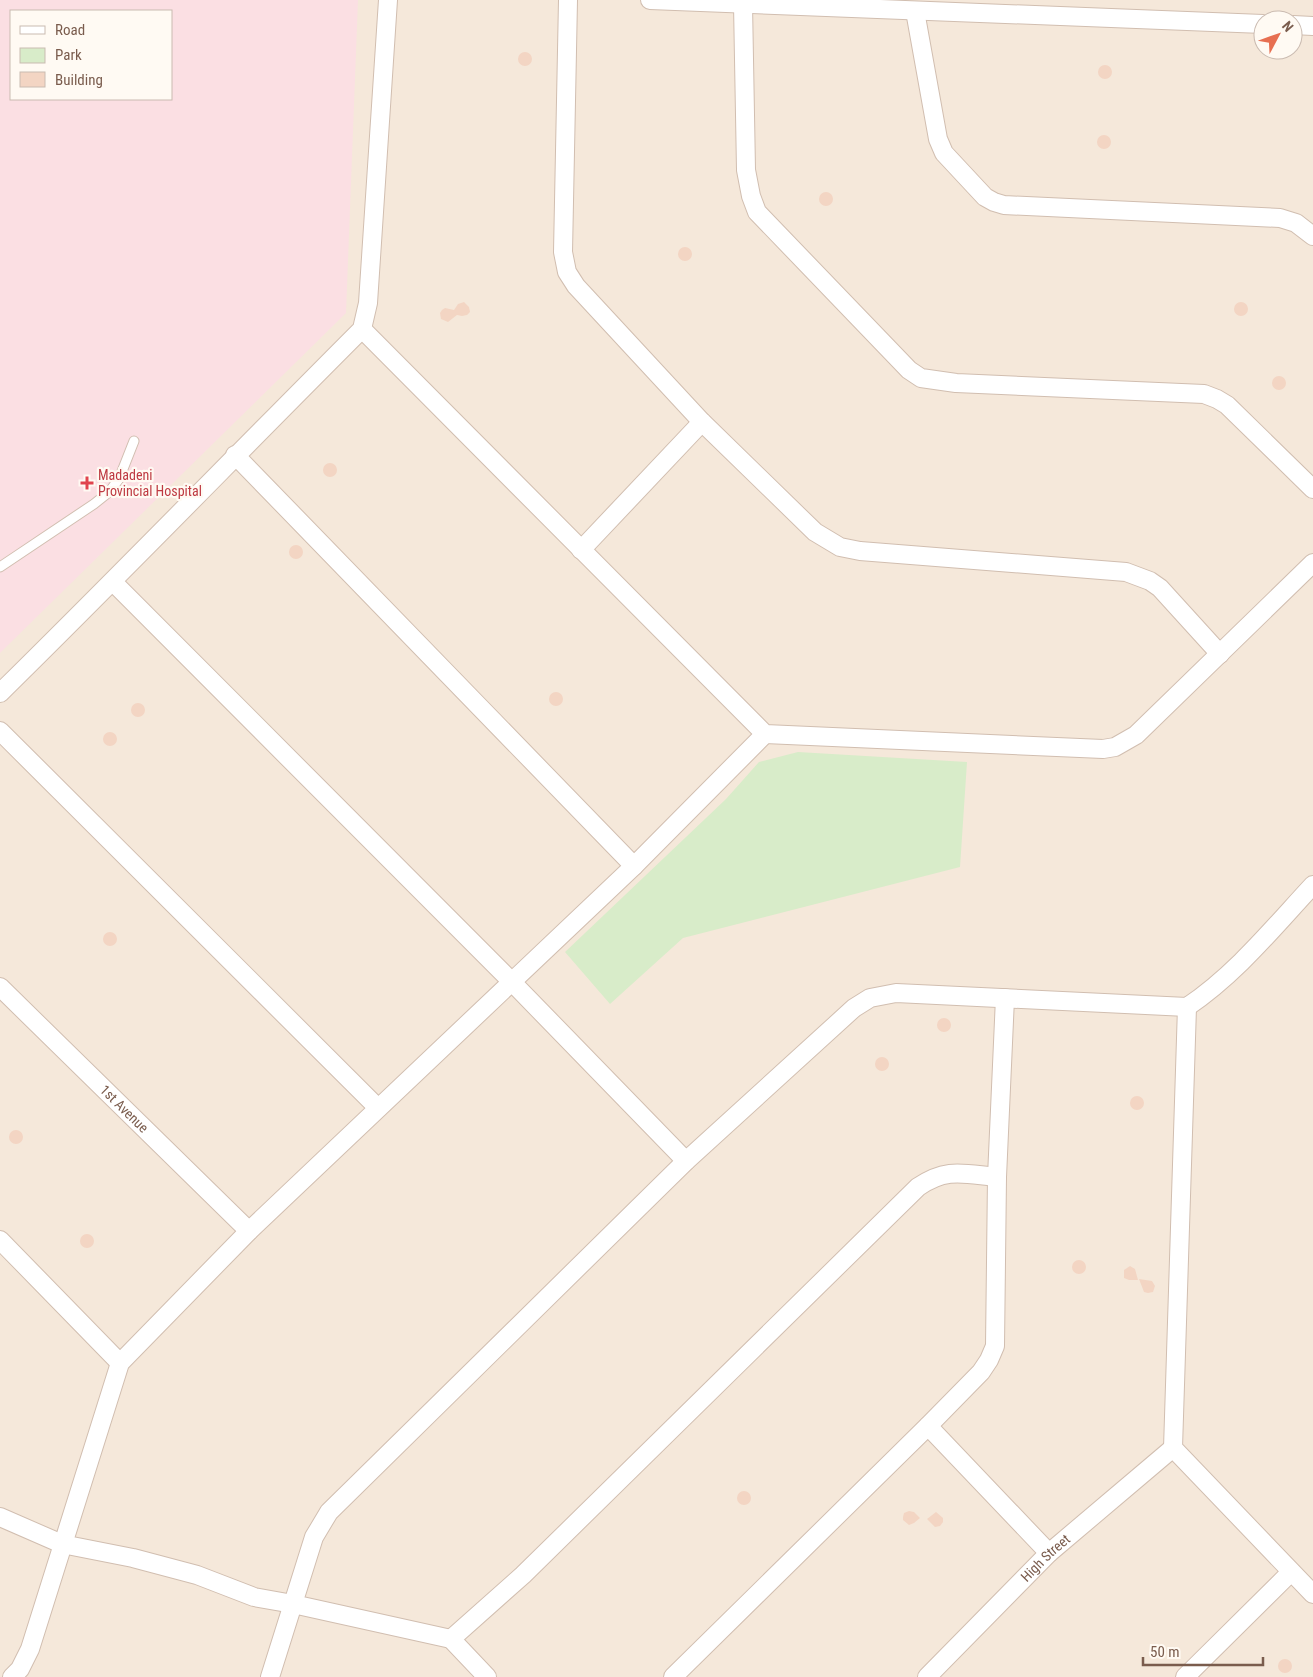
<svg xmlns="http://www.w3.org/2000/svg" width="1313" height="1677" font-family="'Roboto Condensed',sans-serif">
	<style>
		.residential { fill: #f5e8da; fill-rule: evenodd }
		.medical { fill: #fbdfe3; fill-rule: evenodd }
		.green { fill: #d8ecc9 }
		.building { fill: #f3d5c3 }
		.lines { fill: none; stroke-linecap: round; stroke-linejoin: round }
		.lane-casing { stroke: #d1beb0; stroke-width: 11 }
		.street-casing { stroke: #d1beb0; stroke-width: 20 }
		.lane { stroke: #fff; stroke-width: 9 }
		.street { stroke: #fff; stroke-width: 18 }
		.health-dot { fill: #e0444e; stroke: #fffaf3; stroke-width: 2 }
		.labels { text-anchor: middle; stroke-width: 4.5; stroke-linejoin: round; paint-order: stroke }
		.health-label { font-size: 14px; fill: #be3a42; stroke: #fffaf3; text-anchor: start }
		.street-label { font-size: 14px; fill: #7a5c4d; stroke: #fffaf3 }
	</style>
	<rect width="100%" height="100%" fill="#fdf6ec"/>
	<path class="residential" d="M 0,0 L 1313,0 L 1313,1677 L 0,1677 ZM 11,11 L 171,11 L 171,99 L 11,99 ZM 1263,20 L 1293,20 L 1293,50 L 1263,50 Z"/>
	<path class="medical" d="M 0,0 L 358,0 L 346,313 L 0,653 ZM 11,11 L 171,11 L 171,99 L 11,99 Z"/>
	<path class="green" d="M 798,752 L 967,762 L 960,867 L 683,938 L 610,1004 L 565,952 L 726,799 L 759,762 Z"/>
	<path class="building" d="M518 59a7 7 0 1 1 14 0a7 7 0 1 1-14 0Z
		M1098 72a7 7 0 1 1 14 0a7 7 0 1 1-14 0Z
		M1097 142a7 7 0 1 1 14 0a7 7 0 1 1-14 0Z
		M819 199a7 7 0 1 1 14 0a7 7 0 1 1-14 0Z
		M678 254a7 7 0 1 1 14 0a7 7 0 1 1-14 0Z
		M 464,302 L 469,307 L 470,312 L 467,315 L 462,316 L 457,315 L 448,322 L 441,319 L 440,313 L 442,310 L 445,308 L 454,310 L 458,304 Z
		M1234 309a7 7 0 1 1 14 0a7 7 0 1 1-14 0Z
		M1272 383a7 7 0 1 1 14 0a7 7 0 1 1-14 0Z
		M323 470a7 7 0 1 1 14 0a7 7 0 1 1-14 0Z
		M289 552a7 7 0 1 1 14 0a7 7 0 1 1-14 0Z
		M549 699a7 7 0 1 1 14 0a7 7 0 1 1-14 0Z
		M131 710a7 7 0 1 1 14 0a7 7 0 1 1-14 0Z
		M103 739a7 7 0 1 1 14 0a7 7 0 1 1-14 0Z
		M103 939a7 7 0 1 1 14 0a7 7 0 1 1-14 0Z
		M937 1025a7 7 0 1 1 14 0a7 7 0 1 1-14 0Z
		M875 1064a7 7 0 1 1 14 0a7 7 0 1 1-14 0Z
		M1130 1103a7 7 0 1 1 14 0a7 7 0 1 1-14 0Z
		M9 1137a7 7 0 1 1 14 0a7 7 0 1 1-14 0Z
		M80 1241a7 7 0 1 1 14 0a7 7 0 1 1-14 0Z
		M1072 1267a7 7 0 1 1 14 0a7 7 0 1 1-14 0Z
		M 1130,1266 L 1135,1269 L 1138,1280 L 1129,1280 L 1124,1278 L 1124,1270 Z
		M 1139,1279 L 1152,1281 L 1155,1286 L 1153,1292 L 1148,1293 L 1144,1292 Z
		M737 1498a7 7 0 1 1 14 0a7 7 0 1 1-14 0Z
		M 909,1511 L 914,1512 L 920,1518 L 914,1523 L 909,1525 L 903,1520 L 903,1517 L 904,1513 Z
		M 936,1512 L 943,1518 L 943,1522 L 940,1526 L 935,1527 L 927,1519 Z
		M1278 1666a7 7 0 1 1 14 0a7 7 0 1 1-14 0Z"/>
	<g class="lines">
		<defs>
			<path id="lane" d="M 0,567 L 94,504 L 109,492 L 119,479 L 134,441"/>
			<g id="street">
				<path d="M 568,0 L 563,252 L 567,272 L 576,286 L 702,422 L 815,532 L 840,547 L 860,551 L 1126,572 L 1150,581 L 1160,588 L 1220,654"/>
				<path d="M 650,0 L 1263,24"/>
				<path d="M 743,4 L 746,170 L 751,196 L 757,212 L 909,370 L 921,378 L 956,383 L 1204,394 L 1217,399 L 1227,405 L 1313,489"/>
				<path d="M 915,11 L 938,139 L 944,153 L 985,197 L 994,202 L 1004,205 L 1280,218 L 1296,223 L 1313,236"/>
				<path d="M 1293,25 L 1313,26"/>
				<path d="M 362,329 L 765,734 L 1103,749 L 1115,747 L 1136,735 L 1313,563"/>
				<path d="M 235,455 L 634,866"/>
				<path d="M 581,550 L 702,422"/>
				<path d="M 113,582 L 511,981 L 686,1161"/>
				<path d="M 0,693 C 122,573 241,450 362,329 L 368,303 L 388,0"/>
				<path d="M 0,731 L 378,1108"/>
				<path id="s1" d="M 0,987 L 249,1231"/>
				<path d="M 1187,1007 L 1173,1448 L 1313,1594"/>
				<path d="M 0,1240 L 120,1363"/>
				<path d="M 928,1426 L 1049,1553"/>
				<path d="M 0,1517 L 62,1544 L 133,1558 L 197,1575 L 254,1597 L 293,1604 L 451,1639"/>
				<path d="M 12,1677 L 20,1669 L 30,1649 L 120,1363 L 249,1231 L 634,866 L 765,734"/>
				<path d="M 270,1677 L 314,1537 L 329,1512 L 686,1161 L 854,1008 L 870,998 L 896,993 L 1187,1007 C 1236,974 1273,928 1313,885"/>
				<path d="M 487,1677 L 451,1639 L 523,1575 L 918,1187 C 947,1167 964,1174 997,1177"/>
				<path d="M 673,1677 L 928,1426 L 981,1372 L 989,1360 L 995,1346 L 997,1177 L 1005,998"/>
				<path id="s2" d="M 927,1677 L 1049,1553 L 1173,1448"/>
				<path d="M 1185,1677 L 1291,1572"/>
			</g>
		</defs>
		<use href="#lane" class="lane-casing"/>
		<use href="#street" class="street-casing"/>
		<use href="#lane" class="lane"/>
		<use href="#street" class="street"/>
	</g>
	<path class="health-dot" d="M84.5 475.5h5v5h5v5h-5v5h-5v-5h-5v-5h5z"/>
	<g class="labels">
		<g class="health-label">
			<text x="98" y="480">Madadeni<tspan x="98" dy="16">Provincial Hospital</tspan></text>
		</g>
		<g class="street-label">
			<text dy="5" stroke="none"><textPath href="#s1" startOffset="174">1st Avenue</textPath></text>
			<text dy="5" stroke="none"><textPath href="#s2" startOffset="168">High Street</textPath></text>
		</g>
	</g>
	<rect x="10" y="10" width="162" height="90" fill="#fffaf3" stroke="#cabbb1"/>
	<rect x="20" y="26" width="25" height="8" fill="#ffffff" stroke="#cabbb1"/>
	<text x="55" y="35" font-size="15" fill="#7a5c4d">Road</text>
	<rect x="20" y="48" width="25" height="15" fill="#d8ecc9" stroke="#cabbb1"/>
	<text x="55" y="60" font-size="15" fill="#7a5c4d">Park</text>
	<rect x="20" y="72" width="25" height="15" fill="#f3d5c3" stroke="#cabbb1"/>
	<text x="55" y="85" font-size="15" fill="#7a5c4d">Building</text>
	<g transform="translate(1278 35) rotate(49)"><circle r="24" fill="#fffaf3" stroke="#cabbb1"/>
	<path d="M0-4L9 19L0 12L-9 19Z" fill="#e76f51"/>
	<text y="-8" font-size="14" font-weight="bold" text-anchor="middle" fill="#7a5c4d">N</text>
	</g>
	<path d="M1143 1657v8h120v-8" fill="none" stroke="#7a5c4d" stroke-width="2.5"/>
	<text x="1150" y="1657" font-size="15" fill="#7a5c4d" stroke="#fffaf3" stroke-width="4" paint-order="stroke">50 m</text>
</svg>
